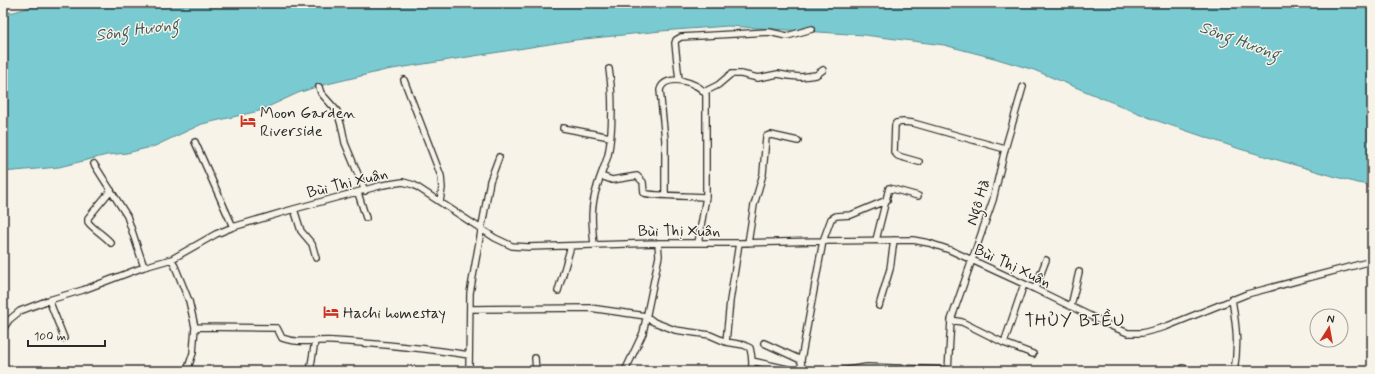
<svg xmlns="http://www.w3.org/2000/svg" width="1375" height="374" font-family="Mynerve,sans-serif">
	<style>
		.water { fill: #79cbd1; stroke: #5a8b8f }
		.lines { fill: none; stroke-linecap: round; stroke-linejoin: round }
		.minor-casing { stroke: #2b2b2b; stroke-width: 8 }
		.minor { stroke: #f7f3e8; stroke-width: 5.5 }
		.labels { text-anchor: middle; stroke-width: 3; stroke-linejoin: round; paint-order: stroke }
		.poi-label { font-size: 16px; fill: #2b2b2b; stroke: #f7f3e8; text-anchor: start }
		.street-label { font-size: 16px; fill: #2b2b2b; stroke: #f7f3e8 }
		.water-label { font-size: 17px; font-style: italic; fill: #425b5d; stroke: #f7f3e8 }
		.quarter-label { font-size: 18px; letter-spacing: 1px; fill: #2b2b2b; stroke: #f7f3e8 }
	</style>
	<rect width="100%" height="100%" fill="#f7f3e8"/>
	<filter id="ink" filterUnits="userSpaceOnUse"><feTurbulence type="fractalNoise" baseFrequency=".025" numOctaves="2"/><feDisplacementMap in="SourceGraphic" scale="8" xChannelSelector="R" yChannelSelector="G"/><feConvolveMatrix kernelMatrix="1 2 1 2 8 2 1 2 1" color-interpolation-filters="sRGB"/></filter>
	<g filter="url(#ink)">
		<path class="water" d="M 44,3 L 1372,3 L 1372,185 L 1357,183 L 1240,149 L 1155,120 L 1034,70 L 994,58 L 944,45 L 864,35 L 728,26 L 661,31 L 575,40 L 386,70 L 319,86 L 298,93 L 259,111 L 202,124 L 155,146 L 127,153 L 107,155 L 59,167 L 3,172 L 3,13 L 14,12 Z"/>
		<g class="lines">
			<defs>
				<path id="minor" d="M 404,80 L 441,176 L 442,188 L 440,202
					M 679,80 L 675,43 L 676,40 L 681,37 L 769,32 L 787,36 L 812,29
					M 319,87 L 321,93 L 337,111 L 342,128 L 345,143 L 365,191
					M 704,92 L 718,85 L 731,74 L 741,74 L 758,78 L 778,74 L 789,76 L 801,77 L 816,75 L 823,70
					M 563,128 L 610,137
					M 195,142 L 233,227
					M 919,162 L 898,156 L 894,152 L 895,125 L 896,123 L 903,122 L 913,123 L 1005,149
					M 94,164 L 127,216 L 144,267
					M 601,176 L 612,180 L 637,176 L 643,182 L 644,193 C 649,196 696,196 706,197
					M 111,190 L 88,218 L 88,222 C 93,229 104,235 111,243
					M 358,193 L 366,218
					M 665,195 L 665,140 L 660,90 C 665,72 700,82 706,95 L 706,197 L 698,243
					M 294,209 L 301,231 L 312,244 L 316,258
					M 876,240 L 889,188 L 918,196
					M 748,243 L 754,205 L 763,174 L 766,137 L 767,136 L 771,135 L 798,141
					M 594,245 C 592,223 590,209 597,187 C 600,176 605,166 608,155 C 613,131 613,94 609,69
					M 172,259 L 189,301 L 195,327 L 277,328 L 282,338 C 298,344 317,340 334,341 C 380,344 424,348 469,355
					M 1035,289 L 1046,260
					M 558,291 L 571,246
					M 1232,299 C 1236,325 1239,344 1234,371
					M 49,300 L 64,338
					M 879,306 L 890,269 L 894,240
					M 1071,306 L 1079,272
					M 470,309 L 590,308 L 646,316 L 654,322 L 675,330 L 710,335 L 726,342 L 744,345 L 750,348 C 752,356 753,363 751,371
					M 951,320 L 962,322 L 1004,343 L 1033,354
					M 3,329 L 9,320 L 20,311 L 49,300 L 83,290 L 144,267 L 172,259 L 216,234 L 233,227 L 294,209 L 383,185 L 403,182 L 414,185 L 495,238 L 512,246 L 528,247 L 658,243 L 739,243 L 823,241 L 913,240 L 929,243 L 950,250 L 1035,289 L 1111,326 L 1128,333 L 1142,333 L 1165,327 L 1247,294 L 1372,261
					M 726,342 L 730,301 L 739,243
					M 764,343 L 801,360
					M 1004,343 L 1024,284
					M 535,358 L 536,371
					M 752,361 L 796,371
					M 1183,368 L 1193,371
					M 187,371 L 193,353 L 195,327
					M 310,371 L 315,341
					M 469,371 L 470,293 L 490,181 L 499,157
					M 625,371 L 643,333 L 659,256 L 658,243
					M 802,371 L 801,360 L 823,241 L 831,219 L 836,216 L 851,215 L 887,200
					M 841,371 L 867,367 L 948,370
					M 948,371 L 951,320 L 993,200 L 1005,149 L 1023,87"/>
			</defs>
			<use href="#minor" class="minor-casing"/>
			<use href="#minor" class="minor"/>
		</g>
	</g>
	<defs>
		<symbol id="hotel-bare" viewBox="-9 -9 18 18"><path d="M-6-4.5h1.5V1H6V5H4.5V3h-9V5H-6ZM-4 0a1.8 1.8 0 1 1 3.6 0ZM.5 0V-2.5h3Q6-2.5 6 0Z" fill="#c8321e" stroke="#f7f3e8" stroke-width="2.5" paint-order="stroke"/></symbol>
	</defs>
	<g fill-rule="evenodd">
		<use href="#hotel-bare" x="237" y="110" width="22" height="22"/>
		<use href="#hotel-bare" x="320" y="301" width="22" height="22"/>
	</g>
	<g class="labels">
		<g class="poi-label">
			<text x="260" y="118">Moon Garden<tspan x="260" dy="18">Riverside</tspan></text>
			<text x="343" y="318">Hachi homestay</text>
		</g>
		<g class="street-label">
			<text transform="translate(347 182) rotate(-14)" y="6">Bùi Thị Xuân</text>
			<text transform="translate(977 202) rotate(-73)" y="6">Ngô Hà</text>
			<text x="679" y="236">Bùi Thị Xuân</text>
			<text transform="translate(1013 265) rotate(25)" y="6">Bùi Thị Xuân</text>
		</g>
		<g class="water-label">
			<text transform="translate(137 29) rotate(-8)" y="6">Sông Hương</text>
			<text transform="translate(1240 40) rotate(20)" y="6">Sông Hương</text>
		</g>
		<g class="quarter-label">
			<text x="1075" y="326">THỦY BIỀU</text>
		</g>
	</g>
	<rect width="1375" height="374" fill="none" stroke="#f7f3e8" stroke-width="16"/>
	<rect x="8" y="8" width="1359" height="358" fill="none" stroke="#2b2b2b" stroke-width="1.5" filter="url(#ink)"/>
	<g transform="translate(1329 328) rotate(11)"><circle r="19" fill="#f7f3e8" stroke="#a5a39c"/>
	<path d="M0-3L7 15L0 10L-7 15Z" fill="#c8321e"/>
	<text y="-6" font-size="11" font-weight="bold" text-anchor="middle" fill="#2b2b2b">N</text>
	</g>
	<path d="M28 340v6h77v-6" fill="none" stroke="#2b2b2b" stroke-width="2"/>
	<text x="34" y="340" font-size="12" fill="#2b2b2b" stroke="#f7f3e8" stroke-width="3" paint-order="stroke">100 m</text>
</svg>
